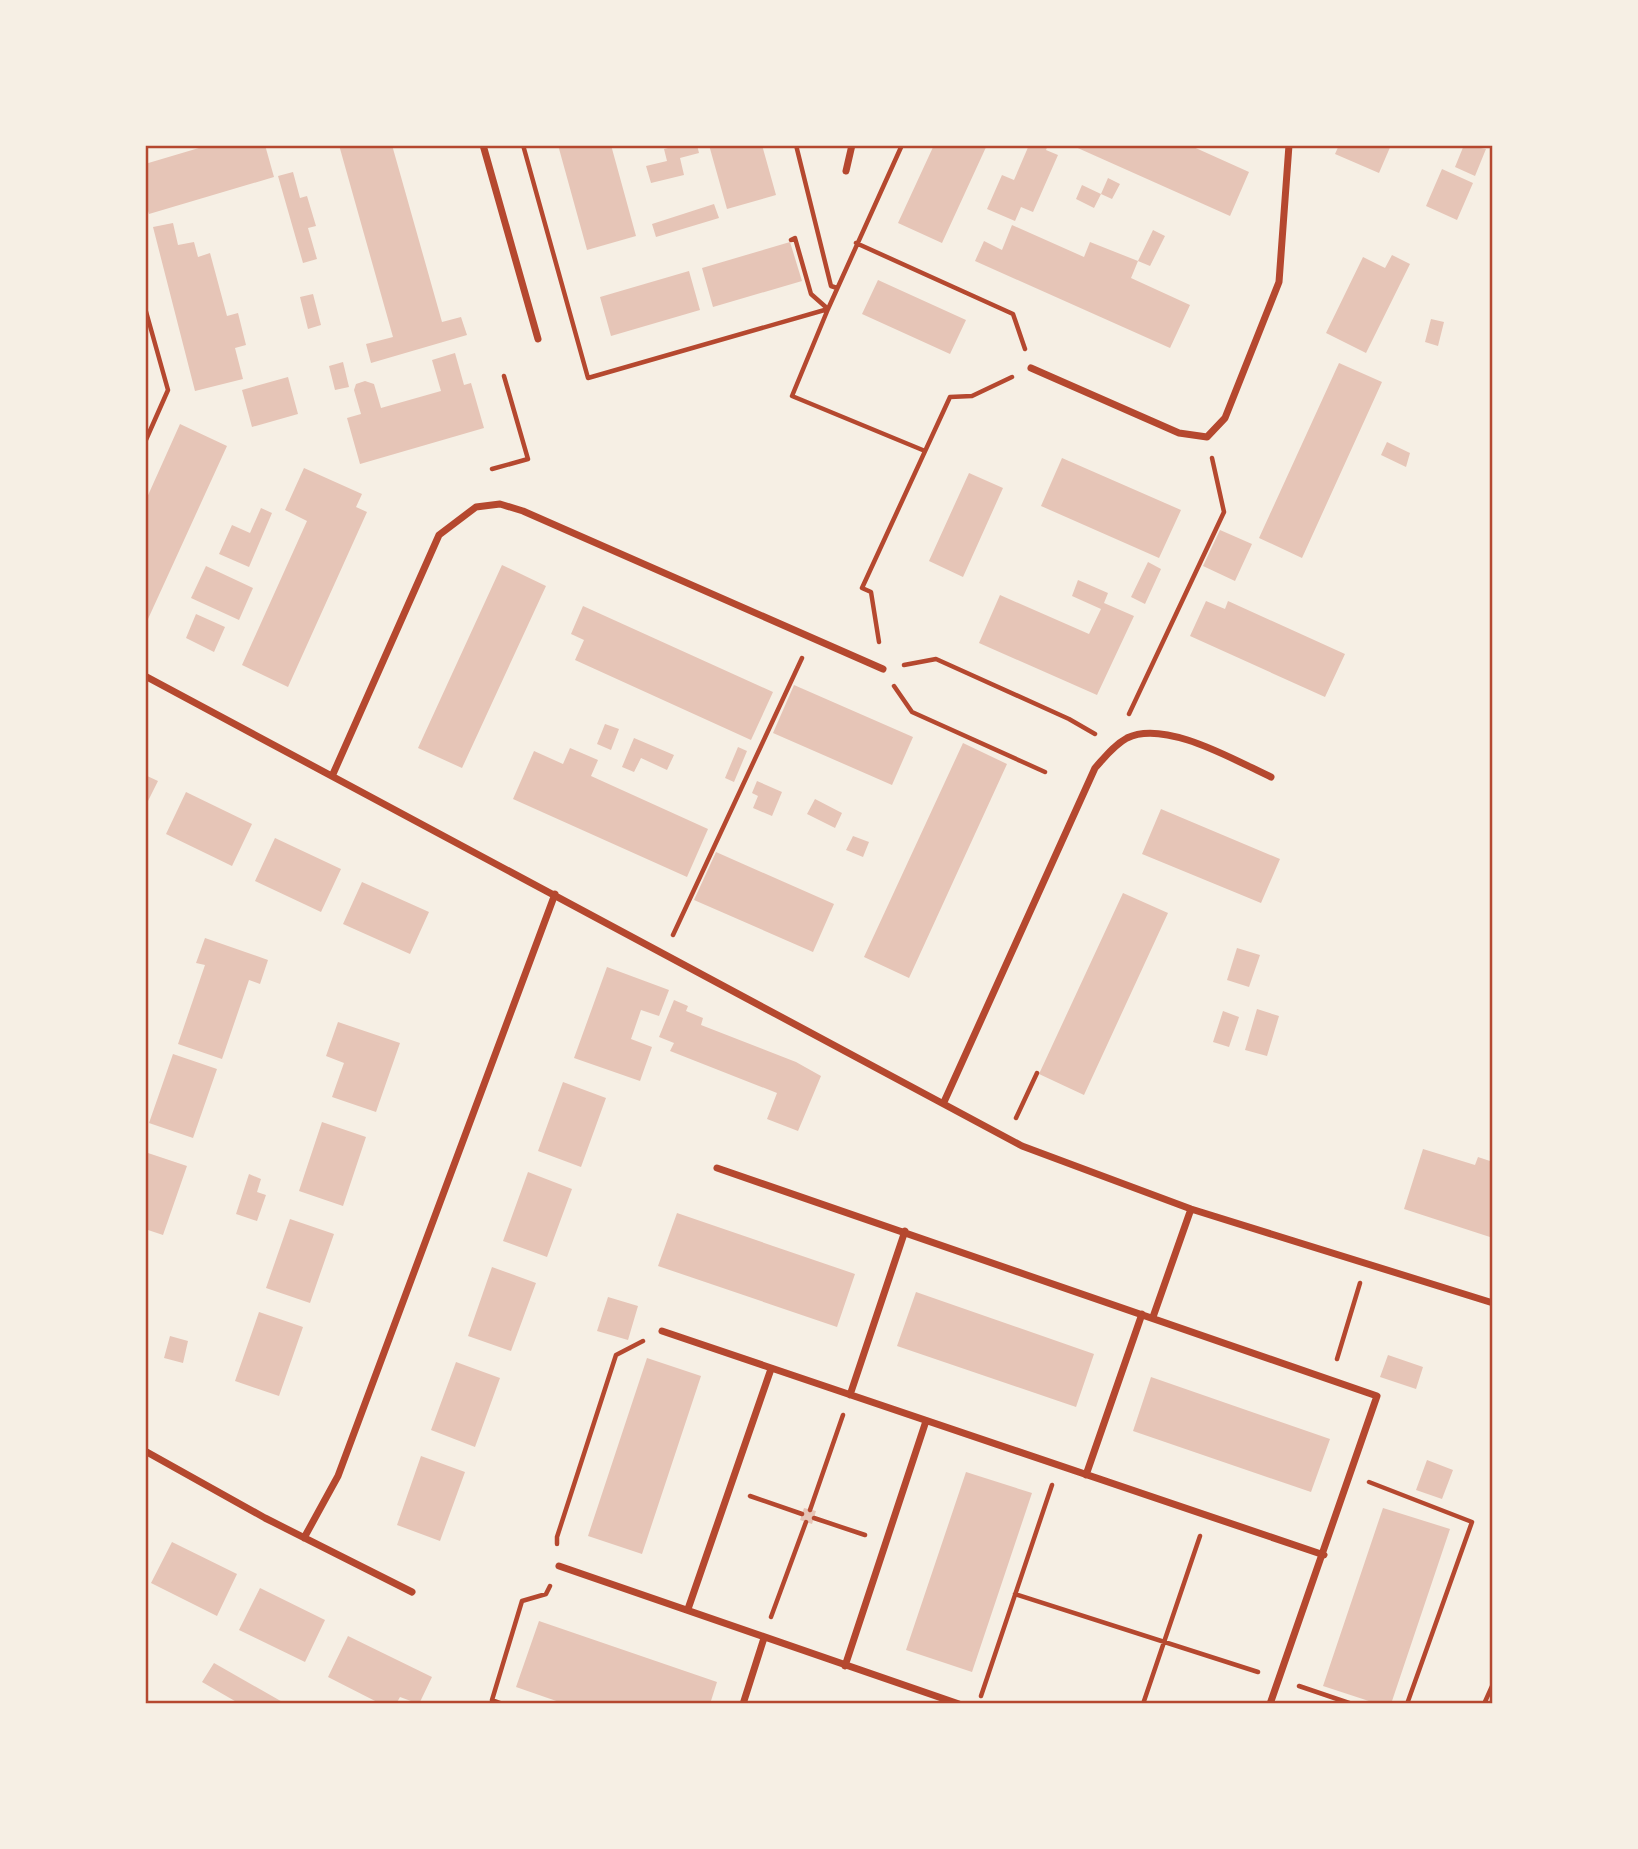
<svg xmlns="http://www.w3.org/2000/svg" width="1638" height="1849" font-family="'Varela Round',sans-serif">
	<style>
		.building { fill: #e6c5b7 }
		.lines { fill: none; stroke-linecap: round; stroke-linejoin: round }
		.path { stroke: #b5482f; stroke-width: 4.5 }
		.minor { stroke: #b5482f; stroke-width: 7 }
		.neatline { fill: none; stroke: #b5482f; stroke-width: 2.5 }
	</style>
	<rect width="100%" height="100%" fill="#f6efe4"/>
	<path class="building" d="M 209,145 L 265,145 L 274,177 L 149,214 L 145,202 L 145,164 Z
		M 339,145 L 392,145 L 442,322 L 461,317 L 467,335 L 371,363 L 366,344 L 393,337 Z
		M 558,145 L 611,145 L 636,236 L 587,250 Z
		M 680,145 L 697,145 L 699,153 L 680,158 L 684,175 L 651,183 L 646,166 L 667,161 L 664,149 Z
		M 709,145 L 762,145 L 776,195 L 727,209 Z
		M 934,145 L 987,145 L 942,243 L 898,223 Z
		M 1029,145 L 1048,145 L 1046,150 L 1058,155 L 1033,212 L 1021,207 L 1015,221 L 987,209 L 1002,175 L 1014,180 Z
		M 1071,145 L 1189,145 L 1249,172 L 1230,216 Z
		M 1339,145 L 1391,145 L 1379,173 L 1335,154 Z
		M 1464,145 L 1486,149 L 1475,176 L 1455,167 Z
		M 1442,169 L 1473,183 L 1457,220 L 1426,206 Z
		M 293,172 L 300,198 L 307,196 L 316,226 L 308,228 L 317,259 L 303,263 L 278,176 Z
		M 1108,178 L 1120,184 L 1112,199 L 1101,194 Z
		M 1082,185 L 1101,194 L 1094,208 L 1076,199 Z
		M 714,204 L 719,218 L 656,237 L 652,224 Z
		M 173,223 L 178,245 L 194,242 L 198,257 L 210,253 L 227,316 L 238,313 L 246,345 L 235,348 L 243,379 L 195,391 L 153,227 Z
		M 1012,225 L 1084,257 L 1090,242 L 1138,261 L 1153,230 L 1165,236 L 1150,266 L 1138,261 L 1131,278 L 1190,305 L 1170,348 L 975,261 L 984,241 L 1002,250 Z
		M 790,242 L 802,281 L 713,307 L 702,268 Z
		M 1392,255 L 1410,264 L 1366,353 L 1326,333 L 1363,257 L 1385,268 Z
		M 689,271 L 700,310 L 611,336 L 600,297 Z
		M 878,280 L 966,320 L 950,354 L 862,314 Z
		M 313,294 L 321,325 L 308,329 L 300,297 Z
		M 1431,319 L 1444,322 L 1438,346 L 1425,342 Z
		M 455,353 L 464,385 L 471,383 L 484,428 L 360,464 L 347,418 L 361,414 L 354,390 L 356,384 L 365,381 L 374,384 L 381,408 L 441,391 L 432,360 Z
		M 343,362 L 349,387 L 335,390 L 329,366 Z
		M 1339,363 L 1382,382 L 1302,558 L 1259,538 Z
		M 288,377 L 298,414 L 252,427 L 242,390 Z
		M 180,424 L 227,446 L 148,619 L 145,618 L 145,502 Z
		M 1387,442 L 1410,453 L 1406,467 L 1381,455 Z
		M 1062,458 L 1181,510 L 1159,558 L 1041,506 Z
		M 304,468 L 362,494 L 356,507 L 367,512 L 288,687 L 242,665 L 307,521 L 285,510 Z
		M 969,473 L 1003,488 L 963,577 L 929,561 Z
		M 261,508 L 272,513 L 249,567 L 219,554 L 232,525 L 250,533 Z
		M 1220,530 L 1252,544 L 1235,581 L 1203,566 Z
		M 1148,562 L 1161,569 L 1145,604 L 1131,597 Z
		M 502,565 L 546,586 L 462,768 L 418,748 Z
		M 206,566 L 253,588 L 239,620 L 191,598 Z
		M 1078,580 L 1108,593 L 1104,603 L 1134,616 L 1097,695 L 979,643 L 1000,595 L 1089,634 L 1101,609 L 1072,596 Z
		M 1206,601 L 1225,609 L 1228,601 L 1345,654 L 1325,697 L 1190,636 Z
		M 583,606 L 773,692 L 751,740 L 575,660 L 584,640 L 571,634 Z
		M 196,614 L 225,627 L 214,652 L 186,638 Z
		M 794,685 L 913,737 L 892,785 L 773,733 Z
		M 605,724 L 619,729 L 611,750 L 597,744 Z
		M 634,738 L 674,755 L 667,770 L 641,758 L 634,772 L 622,767 Z
		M 963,743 L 1007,764 L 909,978 L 864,957 Z
		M 738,747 L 747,751 L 734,782 L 725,778 Z
		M 570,748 L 598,760 L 591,776 L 708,829 L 687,877 L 513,799 L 534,751 L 563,764 Z
		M 145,775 L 158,781 L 145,807 Z
		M 757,781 L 782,792 L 772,816 L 753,808 L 758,796 L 752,793 Z
		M 186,792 L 252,824 L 232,866 L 166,834 Z
		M 815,799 L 842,813 L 835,828 L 807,814 Z
		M 1161,809 L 1280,859 L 1261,903 L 1142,854 Z
		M 853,836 L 869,842 L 863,857 L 846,850 Z
		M 275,838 L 341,869 L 321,912 L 255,881 Z
		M 716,852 L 834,904 L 813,952 L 694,900 Z
		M 362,882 L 429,912 L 410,954 L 343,924 Z
		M 1123,893 L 1168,913 L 1084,1095 L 1039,1074 Z
		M 205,938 L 268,960 L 260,984 L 249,980 L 222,1059 L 178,1044 L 205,965 L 196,963 Z
		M 1237,948 L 1260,955 L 1249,987 L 1227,980 Z
		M 607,967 L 669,990 L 659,1016 L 641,1010 L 631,1039 L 652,1047 L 640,1081 L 574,1058 Z
		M 674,1000 L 688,1006 L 686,1011 L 703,1018 L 701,1025 L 796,1062 L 821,1076 L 798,1131 L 767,1119 L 777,1093 L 670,1051 L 674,1043 L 659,1037 Z
		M 1257,1009 L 1279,1016 L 1267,1056 L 1245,1050 Z
		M 1223,1011 L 1239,1017 L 1229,1047 L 1213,1042 Z
		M 338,1022 L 400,1043 L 376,1112 L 332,1097 L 344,1063 L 326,1056 Z
		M 173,1054 L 217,1069 L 193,1138 L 149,1123 Z
		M 563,1082 L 606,1098 L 581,1167 L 538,1151 Z
		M 322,1122 L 366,1137 L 343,1206 L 299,1191 Z
		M 1423,1149 L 1475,1165 L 1478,1157 L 1493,1162 L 1493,1238 L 1404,1209 Z
		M 145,1152 L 187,1166 L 163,1235 L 145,1229 Z
		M 528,1172 L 572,1189 L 547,1257 L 503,1241 Z
		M 249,1174 L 261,1179 L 257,1192 L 266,1195 L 257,1221 L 236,1214 Z
		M 677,1213 L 855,1274 L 837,1327 L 658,1266 Z
		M 290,1219 L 334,1234 L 310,1303 L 266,1288 Z
		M 492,1267 L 536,1283 L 511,1351 L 468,1336 Z
		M 916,1292 L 1094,1354 L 1076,1407 L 897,1346 Z
		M 608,1297 L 638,1306 L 628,1340 L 597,1331 Z
		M 259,1312 L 303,1327 L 279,1396 L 235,1381 Z
		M 170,1336 L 188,1341 L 183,1363 L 164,1358 Z
		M 1388,1355 L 1423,1367 L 1416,1389 L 1380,1377 Z
		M 647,1358 L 701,1376 L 642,1554 L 588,1536 Z
		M 456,1362 L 500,1378 L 475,1447 L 431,1430 Z
		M 1151,1377 L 1330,1439 L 1311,1492 L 1133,1431 Z
		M 421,1456 L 465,1472 L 440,1541 L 397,1525 Z
		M 1427,1460 L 1453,1470 L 1442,1499 L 1416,1490 Z
		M 966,1472 L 1032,1493 L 972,1672 L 906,1650 Z
		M 804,1508 L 816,1511 L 812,1524 L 800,1520 Z
		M 1383,1508 L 1450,1529 L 1391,1704 L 1378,1704 L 1323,1686 Z
		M 172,1542 L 237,1574 L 217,1616 L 151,1583 Z
		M 260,1588 L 325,1620 L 305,1662 L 239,1630 Z
		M 539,1621 L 717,1682 L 710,1704 L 565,1704 L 516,1687 Z
		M 348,1636 L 432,1677 L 419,1704 L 400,1697 L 396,1704 L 381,1704 L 328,1677 Z
		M 214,1663 L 286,1704 L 240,1704 L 202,1682 Z"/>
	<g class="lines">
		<path class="path" d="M 523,145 L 588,378 L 828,309 L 902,145
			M 796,145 L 831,286 L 837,288
			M 791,240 L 795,238 L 811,294 L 828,309 L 792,396 L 925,451
			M 856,243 L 1013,314 L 1025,349
			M 145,308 L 168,390 L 145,442
			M 492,469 L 528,459 L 504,376
			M 879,642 L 871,592 L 862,588 L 950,397 L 972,396 L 1012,377
			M 904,665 L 936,659 L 1069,719 L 1095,734
			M 894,686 L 912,712 L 1045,772
			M 1129,714 L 1224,512 L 1212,458
			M 673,935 L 802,658
			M 1016,1118 L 1037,1073
			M 1337,1359 L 1360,1283
			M 1369,1482 L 1472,1522 L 1407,1704
			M 750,1496 L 802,1514
			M 810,1510 L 843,1415
			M 814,1518 L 865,1535
			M 557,1544 L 557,1537 L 616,1355 L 643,1341
			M 1015,1594 L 1258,1672
			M 771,1617 L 806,1522
			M 1299,1686 L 1352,1704
			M 981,1696 L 1052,1485
			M 503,1704 L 492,1700 L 522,1601 L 546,1594 L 550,1586
			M 1143,1704 L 1200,1536
			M 1484,1704 L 1493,1684"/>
		<path class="minor" d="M 483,145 L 538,339
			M 846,171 L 852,145
			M 1031,368 L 1179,433 L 1207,437 L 1225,418 L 1279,282 L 1289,145
			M 145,676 L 1022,1146 L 1191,1209 L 1493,1303
			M 333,774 L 439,535 L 476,507 L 500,504 L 523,511 L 883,669
			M 944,1102 L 1095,768 C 1105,757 1114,745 1127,738 C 1165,719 1236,761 1271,777
			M 717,1168 L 1377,1396 L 1270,1704
			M 1153,1317 L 1191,1209
			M 662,1331 L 1324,1555
			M 850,1395 L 905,1231
			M 145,1451 L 265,1518 L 412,1592
			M 1086,1475 L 1142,1314
			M 304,1538 L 338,1476 L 555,894
			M 559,1566 L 959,1704
			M 688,1609 L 771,1369
			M 845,1666 L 926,1421
			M 743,1704 L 764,1638"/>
	</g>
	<rect width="1638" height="1849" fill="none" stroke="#f6efe4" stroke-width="294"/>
	<rect x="147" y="147" width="1344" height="1555" class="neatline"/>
</svg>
